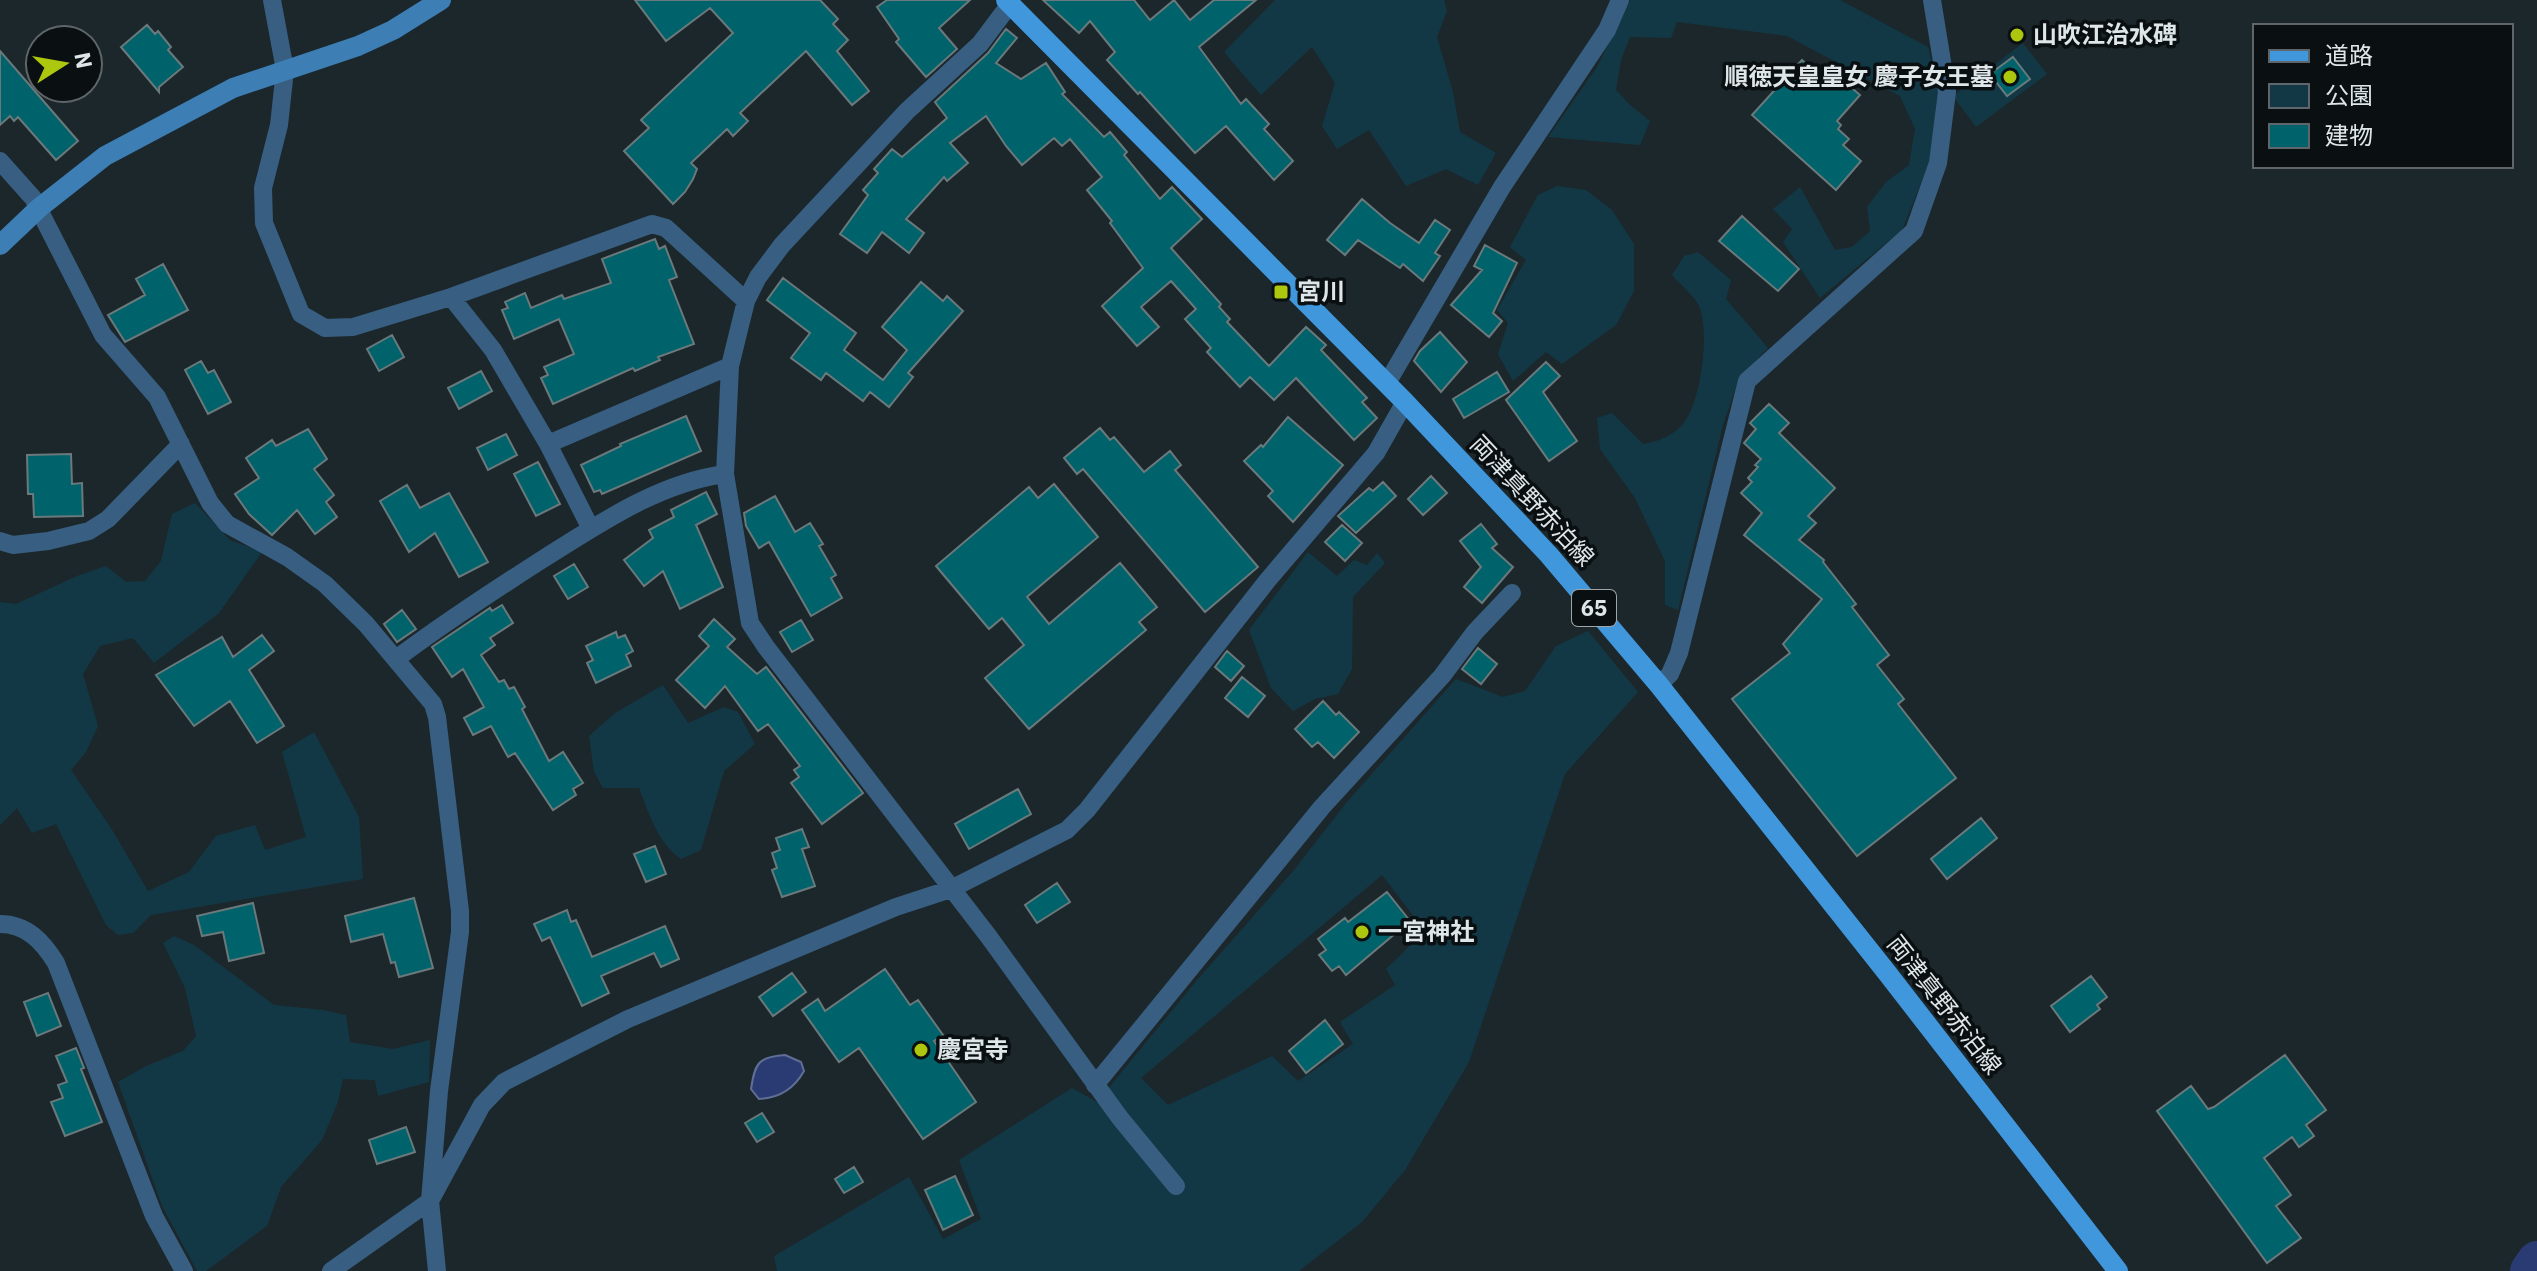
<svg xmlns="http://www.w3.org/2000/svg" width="2537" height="1271" font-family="'IBM Plex Sans','Noto Sans JP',sans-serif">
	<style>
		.green { fill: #133845; fill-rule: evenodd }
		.water { fill: #293b72; stroke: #606e96; stroke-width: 2 }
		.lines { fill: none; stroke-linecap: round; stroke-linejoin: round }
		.river { stroke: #293b72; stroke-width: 40 }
		.building { fill: #00626a; stroke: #6a797b; stroke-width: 2 }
		.street { stroke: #385f81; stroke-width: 18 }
		.secondary { stroke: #3d7eb4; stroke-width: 20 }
		.primary { stroke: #4097dc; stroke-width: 20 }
		.poi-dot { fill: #adc60e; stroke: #0a0f11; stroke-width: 3 }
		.labels { text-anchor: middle; stroke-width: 7; stroke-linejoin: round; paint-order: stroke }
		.shield { fill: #0a0f11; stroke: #9fa6a9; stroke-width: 2 }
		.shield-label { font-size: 22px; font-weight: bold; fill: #dfe6ea }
		.poi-label { font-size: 24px; font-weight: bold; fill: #dfe6ea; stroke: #0a0f11; text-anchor: start }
		.street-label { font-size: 24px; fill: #dfe6ea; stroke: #0a0f11 }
	</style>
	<rect width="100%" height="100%" fill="#1c272c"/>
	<path class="green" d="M 1275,0 L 1444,0 L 1447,11 L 1437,37 L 1453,92 L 1460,132 L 1496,153 L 1478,185 L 1446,169 L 1406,186 L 1369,130 L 1337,149 L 1322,126 L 1335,83 L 1312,47 L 1261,95 L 1224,52 Z
		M 1630,0 L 1840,0 L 1928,47 L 1939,91 L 1930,161 L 1902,230 L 1820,298 L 1783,242 L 1792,229 L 1773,209 L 1800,187 L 1835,250 L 1852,247 L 1870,231 L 1867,207 L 1886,182 L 1909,165 L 1915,129 L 1900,96 L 1787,36 L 1677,22 L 1671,38 L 1630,37 L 1621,60 L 1616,90 L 1630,105 L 1650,121 L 1640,145 L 1548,137 L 1597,67 Z
		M 2023,43 L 2047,74 L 1976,127 L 1953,96 Z
		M 1557,186 L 1586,190 L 1612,210 L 1634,244 L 1634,291 L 1616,325 L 1562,364 L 1546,352 L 1513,381 L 1498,354 L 1508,323 L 1497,310 L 1526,260 L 1510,247 L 1538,195 Z
		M 1698,252 L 1731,280 L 1726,299 L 1768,348 L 1739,378 L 1723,425 L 1678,610 L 1665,605 L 1665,561 L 1635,498 L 1600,449 L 1597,418 L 1612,413 L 1643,444 C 1658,442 1677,434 1686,420 C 1701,397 1711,329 1698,304 C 1692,294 1680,284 1672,275 L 1684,256 Z
		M 195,503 L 230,540 L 262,552 L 219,613 L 154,663 L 133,638 L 100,646 L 83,674 L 98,726 L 86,752 L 71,770 L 111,828 L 148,891 L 189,872 L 216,836 L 255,825 L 265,850 L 306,837 L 282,752 L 314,732 L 359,817 L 363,879 L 151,915 L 133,933 L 118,935 L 106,925 L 56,824 L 32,833 L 17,808 L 0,825 L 0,602 L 16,604 L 77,576 L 106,566 L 126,582 L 145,581 L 161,561 L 172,514 Z
		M 1308,552 L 1337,576 L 1354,560 L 1367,565 L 1377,553 L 1385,563 L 1353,597 L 1352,669 L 1338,694 L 1315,699 L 1293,711 L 1271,688 L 1249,630 Z
		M 1588,631 L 1638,692 L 1565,774 L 1469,1062 L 1405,1170 L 1362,1222 L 1299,1271 L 777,1271 L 774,1256 L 909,1177 L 943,1239 L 981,1219 L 959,1160 L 1072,1088 L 1097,1102 L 1198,979 L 1294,870 L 1346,803 L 1456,679 L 1503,697 L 1525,691 L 1556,646 ZM 1382,875 L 1425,931 L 1386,969 L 1395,985 L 1340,1022 L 1353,1044 L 1298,1081 L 1272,1056 L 1168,1105 L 1141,1078 Z
		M 663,685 L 688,723 L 724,707 L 738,712 L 755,744 L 724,771 L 701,850 L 681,859 C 658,843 649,814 639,788 L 603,788 L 594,772 L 589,736 L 615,713 Z
		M 174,936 L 194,945 L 274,1005 L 323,1010 L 346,1015 L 350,1042 L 393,1049 L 430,1040 L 429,1082 L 378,1096 L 375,1080 L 343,1079 L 338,1102 L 322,1140 L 281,1187 L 267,1226 L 206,1271 L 197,1271 L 162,1206 L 118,1082 L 146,1066 L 183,1051 L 196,1036 L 185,988 L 163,943 Z"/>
	<path class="water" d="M 785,1055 L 801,1062 L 804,1071 C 794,1089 780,1098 759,1099 L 751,1089 C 755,1063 758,1057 785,1055 Z"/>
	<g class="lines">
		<path class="river" d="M 2530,1271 L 2537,1261"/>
	</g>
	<path class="building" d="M 635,0 L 820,0 L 838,19 L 833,24 L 848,40 L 837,51 L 869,91 L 852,105 L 806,51 L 740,113 L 748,121 L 733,136 L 727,129 L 691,163 L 697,169 L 693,179 L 685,192 L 673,204 L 624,151 L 649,128 L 641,120 L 733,33 L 710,8 L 666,41 Z
		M 887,0 L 970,0 L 939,28 L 957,49 L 926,77 L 896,42 L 899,39 L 877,7 Z
		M 1043,0 L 1134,0 L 1150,20 L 1174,0 L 1190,20 L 1214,0 L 1256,0 L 1199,47 L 1241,104 L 1246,99 L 1269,124 L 1264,129 L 1293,161 L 1274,180 L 1226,126 L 1195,153 L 1140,92 L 1138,94 L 1107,60 L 1115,52 L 1090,21 L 1079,33 Z
		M 147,25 L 155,34 L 158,31 L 171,47 L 168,50 L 183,67 L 159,87 L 159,92 L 121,47 Z
		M 1006,29 L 1017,38 L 996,63 L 1021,79 L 1046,63 L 1065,92 L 1062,94 L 1104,137 L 1110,132 L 1127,152 L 1124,155 L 1160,199 L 1172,187 L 1202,219 L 1171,248 L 1221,304 L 1219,307 L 1230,319 L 1227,322 L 1269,366 L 1306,327 L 1326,345 L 1321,350 L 1367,398 L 1362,402 L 1377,418 L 1354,440 L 1296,378 L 1274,400 L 1250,377 L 1240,387 L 1207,352 L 1211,348 L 1185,319 L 1196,309 L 1171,281 L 1141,307 L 1159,327 L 1137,346 L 1102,306 L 1143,268 L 1110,223 L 1112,221 L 1087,190 L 1102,177 L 1070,139 L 1062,146 L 1054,138 L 1022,165 L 1006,146 L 986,116 L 950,143 L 968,163 L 947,181 L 944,177 L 906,219 L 924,233 L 909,253 L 882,232 L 867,253 L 840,234 L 868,195 L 863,190 L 878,173 L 874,169 L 892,149 L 902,157 L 947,118 L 935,102 L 988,53 Z
		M 0,51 L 78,141 L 56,160 L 18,117 L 14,121 L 10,116 L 0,125 Z
		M 2013,57 L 2030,79 L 2007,96 L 1990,74 Z
		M 1802,60 L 1824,80 L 1832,71 L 1860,95 L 1837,121 L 1841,125 L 1838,129 L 1849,139 L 1843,145 L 1861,161 L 1836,190 L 1752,115 Z
		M 1362,199 L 1390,223 L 1419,243 L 1435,220 L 1450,230 L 1435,253 L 1440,256 L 1423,281 L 1403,264 L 1400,268 L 1358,240 L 1345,255 L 1327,240 Z
		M 1742,216 L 1799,269 L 1778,291 L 1719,241 Z
		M 655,239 L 659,249 L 665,246 L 677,277 L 669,280 L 694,344 L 658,357 L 660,360 L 635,371 L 633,368 L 553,404 L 541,378 L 548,375 L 544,367 L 574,354 L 559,319 L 514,339 L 502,310 L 508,308 L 505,302 L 525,293 L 531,308 L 562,295 L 564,299 L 611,283 L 602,259 Z
		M 1485,245 L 1517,263 L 1493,313 L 1502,321 L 1489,337 L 1451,305 L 1482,270 L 1474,266 Z
		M 163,264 L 188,310 L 125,342 L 108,315 L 145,295 L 136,279 Z
		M 783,278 L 856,333 L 844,350 L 883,380 L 907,350 L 882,327 L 921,282 L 943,301 L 947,296 L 963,311 L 908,373 L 913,377 L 889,407 L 870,392 L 863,401 L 826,373 L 821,380 L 791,358 L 810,333 L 767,300 Z
		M 1440,332 L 1467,362 L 1441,392 L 1414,361 L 1420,351 Z
		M 392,335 L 404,357 L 379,371 L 367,349 Z
		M 201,361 L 208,373 L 214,370 L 231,402 L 208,414 L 185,370 Z
		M 1546,362 L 1560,376 L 1543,392 L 1577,441 L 1549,461 L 1506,400 Z
		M 481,371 L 492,391 L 459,409 L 448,388 Z
		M 1497,372 L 1509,392 L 1464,418 L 1453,399 Z
		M 1769,404 L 1789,423 L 1779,433 L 1835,488 L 1808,516 L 1816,523 L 1799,540 L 1824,560 L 1823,562 L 1856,604 L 1852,607 L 1889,655 L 1877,665 L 1904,699 L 1898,704 L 1956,778 L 1857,856 L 1732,699 L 1790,653 L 1783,644 L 1822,599 L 1744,535 L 1762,513 L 1741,493 L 1752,482 L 1748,478 L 1758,467 L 1755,465 L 1761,459 L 1744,443 L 1756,429 L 1750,423 Z
		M 686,416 L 701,451 L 602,494 L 600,490 L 594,492 L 581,465 L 621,446 L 620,444 Z
		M 1288,417 L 1343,465 L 1293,522 L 1268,496 L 1273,491 L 1244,461 L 1261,445 L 1263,447 Z
		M 1100,428 L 1110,440 L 1114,437 L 1144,472 L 1170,451 L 1181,465 L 1175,470 L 1258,567 L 1205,612 L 1083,469 L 1077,474 L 1064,458 Z
		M 308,429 L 327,459 L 314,469 L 334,495 L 326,502 L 337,517 L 315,534 L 297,510 L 272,535 L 249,514 L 235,494 L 259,478 L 246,458 L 272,440 L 276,446 Z
		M 506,434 L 517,455 L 488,470 L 477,448 Z
		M 71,454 L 72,484 L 82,483 L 83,516 L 34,517 L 33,494 L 28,494 L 27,455 Z
		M 538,462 L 560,504 L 536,516 L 514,474 Z
		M 1431,476 L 1447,493 L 1423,515 L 1408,499 Z
		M 1383,482 L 1396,496 L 1356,533 L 1338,516 L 1369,488 L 1373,491 Z
		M 1054,484 L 1098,537 L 1027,597 L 1049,624 L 1120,563 L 1157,607 L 1139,622 L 1146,630 L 1029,729 L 985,678 L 1024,645 L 1002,618 L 989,629 L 936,566 L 1029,487 L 1038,498 Z
		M 407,485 L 420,508 L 449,493 L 488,562 L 459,577 L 435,533 L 409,552 L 380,501 Z
		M 706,492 L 717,514 L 696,525 L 723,587 L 680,609 L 663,571 L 644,586 L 624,560 L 653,538 L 649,530 L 674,517 L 671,510 Z
		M 775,496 L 795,532 L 810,523 L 823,544 L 819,546 L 836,575 L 831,578 L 842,598 L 811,616 L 769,542 L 759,548 L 746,526 L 744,513 Z
		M 1481,524 L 1497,544 L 1492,548 L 1513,567 L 1482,603 L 1464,587 L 1481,567 L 1460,541 Z
		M 1342,525 L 1362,543 L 1345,561 L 1325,542 Z
		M 574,564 L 588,587 L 568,599 L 554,576 Z
		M 502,605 L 513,623 L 490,638 L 495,645 L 481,655 L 499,682 L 504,680 L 509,689 L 514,687 L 525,707 L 522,709 L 549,761 L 563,752 L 583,783 L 573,789 L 576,795 L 553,810 L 515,753 L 508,757 L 491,726 L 473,735 L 464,718 L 484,707 L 463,669 L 452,677 L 432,647 L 490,608 L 492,611 Z
		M 402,610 L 416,629 L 397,642 L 384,624 Z
		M 714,619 L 735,639 L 727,647 L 757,674 L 766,667 L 863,793 L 822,824 L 791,783 L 799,777 L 794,770 L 800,766 L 768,724 L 758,731 L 725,686 L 705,708 L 676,680 L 709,646 L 699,636 Z
		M 801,620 L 813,640 L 792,652 L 780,632 Z
		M 616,632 L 618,638 L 625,635 L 633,651 L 626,655 L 631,666 L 596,683 L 587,663 L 593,660 L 586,646 Z
		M 262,635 L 274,651 L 249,670 L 284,726 L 257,743 L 230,701 L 194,726 L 156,675 L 222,637 L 233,657 Z
		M 1478,648 L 1497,664 L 1481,684 L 1462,669 Z
		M 1227,651 L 1244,666 L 1231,681 L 1215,667 Z
		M 1242,677 L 1265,696 L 1248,717 L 1225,698 Z
		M 1323,701 L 1336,715 L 1339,712 L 1359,732 L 1334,758 L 1318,742 L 1312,747 L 1295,729 Z
		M 1018,789 L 1031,814 L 969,849 L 955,824 Z
		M 1981,818 L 1997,838 L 1947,879 L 1931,859 Z
		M 802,829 L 809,847 L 802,849 L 815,886 L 782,897 L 772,870 L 777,868 L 772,853 L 780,850 L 776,838 Z
		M 655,846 L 666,874 L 646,882 L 634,854 Z
		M 1057,883 L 1070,902 L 1037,923 L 1025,905 Z
		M 1387,892 L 1410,921 L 1346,975 L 1339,966 L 1332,971 L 1319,955 L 1326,950 L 1318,939 L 1345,918 L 1348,922 Z
		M 414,898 L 433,968 L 399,977 L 395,962 L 391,963 L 383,934 L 351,942 L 345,916 Z
		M 253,903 L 264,953 L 229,961 L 223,932 L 202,936 L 197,916 Z
		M 567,910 L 571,922 L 576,920 L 592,957 L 665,926 L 679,959 L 661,967 L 654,953 L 601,976 L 609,993 L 582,1006 L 550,937 L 542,941 L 534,924 Z
		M 885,969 L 910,1005 L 918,1000 L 943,1035 L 934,1041 L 976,1102 L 923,1139 L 859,1048 L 839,1062 L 802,1010 L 818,999 L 825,1011 Z
		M 792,973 L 806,992 L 773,1016 L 759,997 Z
		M 2091,976 L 2107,997 L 2097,1005 L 2100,1009 L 2070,1032 L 2051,1006 Z
		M 48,993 L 61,1026 L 37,1036 L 24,1002 Z
		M 1325,1020 L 1343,1044 L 1306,1073 L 1289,1051 Z
		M 76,1048 L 84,1068 L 81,1069 L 102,1122 L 65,1136 L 51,1102 L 63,1098 L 58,1085 L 67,1082 L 56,1056 Z
		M 2285,1055 L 2326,1110 L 2306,1125 L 2314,1136 L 2299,1147 L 2292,1137 L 2264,1158 L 2291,1195 L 2276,1206 L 2301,1238 L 2267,1263 L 2157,1111 L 2191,1086 L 2208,1109 L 2214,1107 Z
		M 762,1113 L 774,1132 L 757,1142 L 745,1123 Z
		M 406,1127 L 415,1152 L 377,1164 L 369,1140 Z
		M 854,1167 L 863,1182 L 844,1193 L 835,1179 Z
		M 955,1176 L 973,1215 L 943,1230 L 925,1190 Z"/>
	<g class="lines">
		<path class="street" d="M 272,0 L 285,70 L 279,125 L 263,188 L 264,223 L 301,314 L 325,328 L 353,327 L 451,297 L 652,224 L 666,228 L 746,301
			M 1010,4 L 980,44 L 907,111 L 782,245 L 758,277 L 746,301 L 730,366 L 725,474 L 750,623 L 766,647 L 989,937 L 1120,1118 L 1176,1186
			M 0,161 L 33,198 L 103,335 L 157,397 L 210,503 L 227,524 L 287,557 L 325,584 L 366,624 L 433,704 L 437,717 L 460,911 L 460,932 L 439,1091 L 430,1201 L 437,1271
			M 451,297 L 493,350 L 548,444
			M 1387,383 L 1502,187 L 1607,30 L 1620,0
			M 591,529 L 548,444 L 730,366
			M 0,541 L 13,545 L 48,541 L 89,531 L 108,519 L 181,444
			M 396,659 C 444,623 493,591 543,559 C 599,524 658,483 725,474
			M 1659,685 L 1670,674 L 1679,653 L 1747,381 L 1914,231 L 1938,163 L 1947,92 L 1932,0
			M 0,924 C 27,924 43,942 56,963 L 154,1216 L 184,1271
			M 1095,1085 L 1322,807 L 1442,676 L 1475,632 L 1512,593
			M 331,1271 L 430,1201 L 482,1105 L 504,1082 L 628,1019 L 896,907 L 951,889 L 1067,830 L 1087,810 L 1267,581 L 1376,453 L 1405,402"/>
		<path class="secondary" d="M 0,245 L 39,208 L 105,156 L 233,88 L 358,46 L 393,30 L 441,0"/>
		<path class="primary" d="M 1006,0 L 1405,402 L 1549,555 L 1659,685 L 1888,974 L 2118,1271"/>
	</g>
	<g class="poi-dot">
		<circle cx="2017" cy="35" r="8"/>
		<circle cx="2010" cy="77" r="8"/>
		<rect x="1273" y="284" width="16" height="16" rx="4"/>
		<circle cx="1362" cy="932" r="8"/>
		<circle cx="921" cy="1050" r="8"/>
	</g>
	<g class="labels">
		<rect class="shield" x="1572" y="590" width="44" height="36" rx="6"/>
		<g class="shield-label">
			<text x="1594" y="616">65</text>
		</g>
		<g class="poi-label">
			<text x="2033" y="43">山吹江治水碑</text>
			<text x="1994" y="85" text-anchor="end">順徳天皇皇女 慶子女王墓</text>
			<text x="1297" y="300">宮川</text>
			<text x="1378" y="940">一宮神社</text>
			<text x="937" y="1058">慶宮寺</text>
		</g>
		<g class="street-label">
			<text transform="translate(1532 501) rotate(47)" y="8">両津真野赤泊線</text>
			<text transform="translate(1944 1005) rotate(52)" y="8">両津真野赤泊線</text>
		</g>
	</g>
	<rect x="2253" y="24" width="260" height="144" fill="#0a0f11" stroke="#5f6568" stroke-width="2"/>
	<rect x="2269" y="50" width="40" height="12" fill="#4097dc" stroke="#5f6568" stroke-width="2"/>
	<text x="2325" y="64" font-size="24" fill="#dfe6ea">道路</text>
	<rect x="2269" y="84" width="40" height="24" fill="#133845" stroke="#5f6568" stroke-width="2"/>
	<text x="2325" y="104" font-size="24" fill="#dfe6ea">公園</text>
	<rect x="2269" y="124" width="40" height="24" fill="#00626a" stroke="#5f6568" stroke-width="2"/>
	<text x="2325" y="144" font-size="24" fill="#dfe6ea">建物</text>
	<g transform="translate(64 64) rotate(79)"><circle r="38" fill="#0a0f11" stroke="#5f6568" stroke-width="2"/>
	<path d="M0-6L14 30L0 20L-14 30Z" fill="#adc60e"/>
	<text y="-12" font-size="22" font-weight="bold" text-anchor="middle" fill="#dfe6ea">N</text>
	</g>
</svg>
